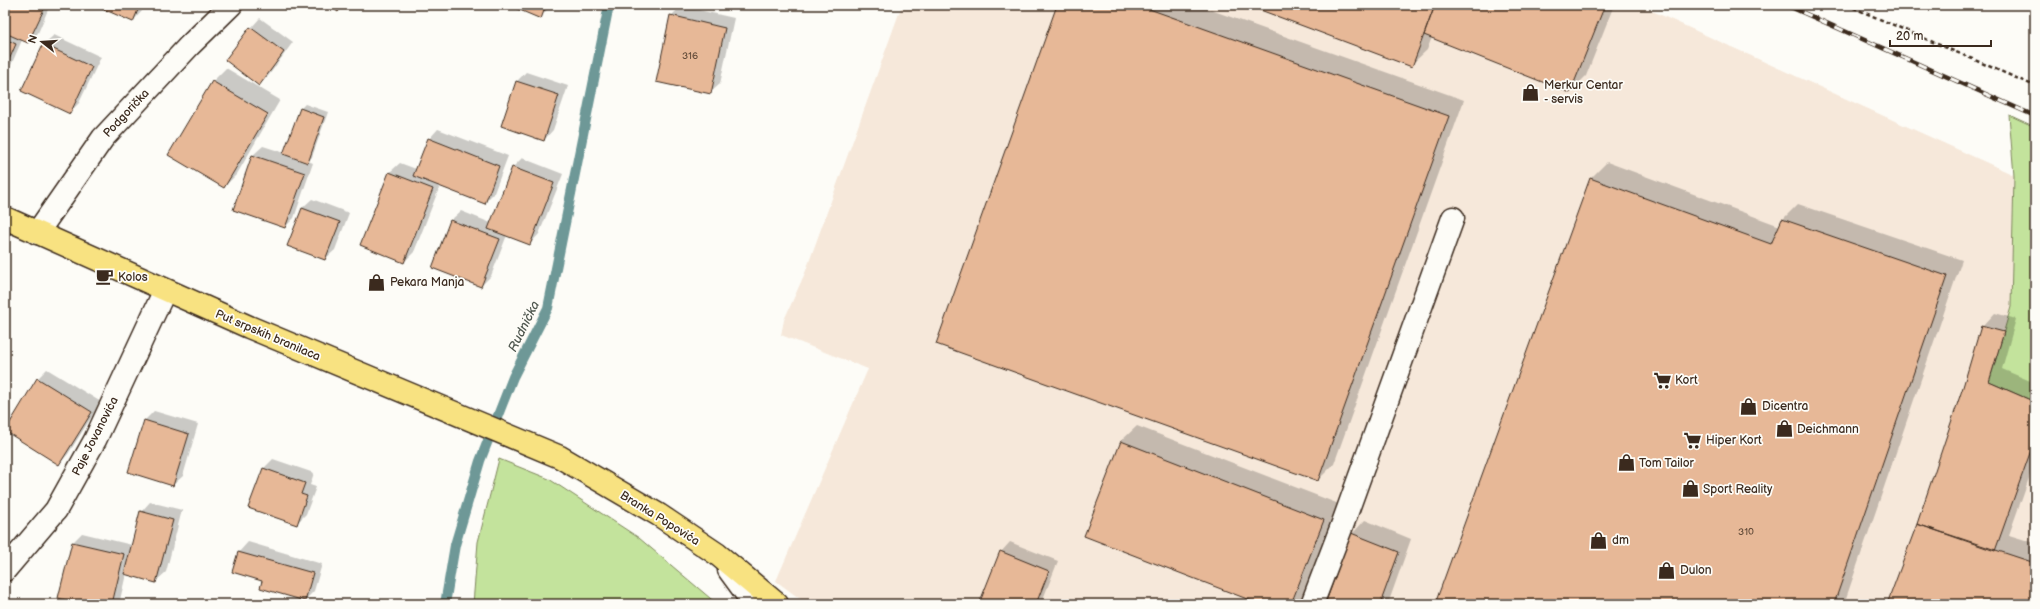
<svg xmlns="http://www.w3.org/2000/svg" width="2040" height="609" font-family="'Balsamiq Sans',sans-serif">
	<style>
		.built { fill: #f6e8da }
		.green { fill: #c3e39c; stroke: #7f865d }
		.shadow { fill: #0003 }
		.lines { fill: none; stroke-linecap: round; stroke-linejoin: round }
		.stream { stroke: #6e9897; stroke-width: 10 }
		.building { fill: #e7b897; stroke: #3b2a1e }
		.minor-casing { stroke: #3b2a1e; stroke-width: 25 }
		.major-casing { stroke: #3b2a1e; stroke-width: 25 }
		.path { stroke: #3b2a1e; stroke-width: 2.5; stroke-dasharray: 4 3; stroke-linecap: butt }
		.minor { stroke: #fdfcf7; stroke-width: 22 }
		.major { stroke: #f8e281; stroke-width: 22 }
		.rail-casing { stroke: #3b2a1e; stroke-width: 4.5 }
		.rail { stroke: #fdfcf7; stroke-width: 3; stroke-dasharray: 9; stroke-linecap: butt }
		.labels { text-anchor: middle; stroke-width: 3.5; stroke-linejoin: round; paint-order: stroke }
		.number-label { font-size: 10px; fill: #664e3c }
		.poi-label { font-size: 12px; fill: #3b2a1e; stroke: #fdfcf7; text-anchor: start }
		.street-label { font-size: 12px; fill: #3b2a1e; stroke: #fdfcf7 }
		.water-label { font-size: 13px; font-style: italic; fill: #505850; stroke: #fdfcf7 }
	</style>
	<rect width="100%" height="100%" fill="#fdfcf7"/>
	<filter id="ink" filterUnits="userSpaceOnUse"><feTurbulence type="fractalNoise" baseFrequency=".025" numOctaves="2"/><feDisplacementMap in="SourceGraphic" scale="8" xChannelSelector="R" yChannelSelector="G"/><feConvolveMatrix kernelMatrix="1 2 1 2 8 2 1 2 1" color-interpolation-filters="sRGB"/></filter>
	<g filter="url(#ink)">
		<path class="built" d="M 902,5 L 1639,5 L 2014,175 L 2011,307 L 1989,382 L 2035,402 L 2035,604 L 807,604 L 776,581 L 868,369 L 781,335 L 784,320 L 805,273 Z"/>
		<path class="green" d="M 2009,115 L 2035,127 L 2035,402 L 1989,382 L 2011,307 L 2014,176 Z
			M 499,459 L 549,479 L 639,538 L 717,604 L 473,604 L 478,542 Z"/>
		<path class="shadow" d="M 5,5 L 50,5 L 38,33 L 28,42 L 22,40 L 5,79 Z
			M 97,5 L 145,5 L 142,11 L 133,21 Z
			M 511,5 L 551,5 L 540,18 Z
			M 1058,5 L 1197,5 L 1464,100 L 1334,464 L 1318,480 Z
			M 1250,5 L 1614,5 L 1586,76 L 1570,92 L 1432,37 L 1427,50 L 1411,65 Z
			M 681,6 L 734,18 L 720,84 L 710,93 L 671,16 Z
			M 260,18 L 293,42 L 269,75 L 259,85 L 251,28 Z
			M 54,35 L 101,57 L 79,103 L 69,113 L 23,91 L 44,44 Z
			M 226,68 L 280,100 L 237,174 L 224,187 L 170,155 L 213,81 Z
			M 526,72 L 568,86 L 553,130 L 544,140 L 517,81 Z
			M 305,104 L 328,112 L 312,157 L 308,161 L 313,163 L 294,218 L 285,227 L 253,155 L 263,146 L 285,153 L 300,109 Z
			M 438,129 L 508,156 L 494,193 L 484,203 L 440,186 L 414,252 L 404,262 L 362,245 L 390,172 L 400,163 L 416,169 L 429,139 Z
			M 522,158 L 563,174 L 539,234 L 530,244 L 507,235 L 491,276 L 481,286 L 433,267 L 451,220 L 461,211 L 491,223 L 512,168 Z
			M 1607,162 L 1780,226 L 1782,220 L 1798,204 L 1962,260 L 1844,604 L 1436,604 L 1591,178 Z
			M 312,199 L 349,213 L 335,250 L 325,259 L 289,245 L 302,208 Z
			M 1995,313 L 2016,319 L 2002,369 L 2035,383 L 2035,461 L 2009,535 L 2035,543 L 2035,604 L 1889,604 L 1964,388 L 1982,327 Z
			M 5,341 L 8,342 L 5,347 Z
			M 47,369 L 101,402 L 68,454 L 59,464 L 5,430 L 38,378 Z
			M 154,411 L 198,424 L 183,476 L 173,485 L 129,472 L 145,420 Z
			M 1137,426 L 1339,504 L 1302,598 L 1296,604 L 1263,604 L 1121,441 Z
			M 273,459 L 314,473 L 310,485 L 316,487 L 306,514 L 296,524 L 250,507 L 264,468 Z
			M 150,502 L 182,510 L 166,572 L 156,581 L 126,574 L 120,600 L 116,604 L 62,604 L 67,599 L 60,597 L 73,542 L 82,533 L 132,545 L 141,512 Z
			M 1365,520 L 1411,539 L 1388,604 L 1326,604 L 1352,534 Z
			M 248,542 L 322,564 L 314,591 L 305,600 L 263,580 L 233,571 L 239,552 Z
			M 1010,542 L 1058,561 L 1041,604 L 980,604 L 1001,552 Z"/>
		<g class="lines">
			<path class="stream" d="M 445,604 L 455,545 L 480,461 L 513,377 L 548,308 L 609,5"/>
		</g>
		<path class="building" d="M 5,5 L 46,5 L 28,43 L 5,33 Z
			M 94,5 L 140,5 L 133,22 Z
			M 328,5 L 343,5 L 338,12 Z
			M 508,5 L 546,5 L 541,19 Z
			M 1057,5 L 1138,5 L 1449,116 L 1318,481 L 936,344 Z
			M 1247,5 L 1435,5 L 1412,67 Z
			M 1435,5 L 1605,5 L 1570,93 L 1424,35 Z
			M 670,15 L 725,28 L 711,94 L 656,82 Z
			M 250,27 L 284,52 L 259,86 L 225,60 Z
			M 5,39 L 16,44 L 5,69 Z
			M 43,44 L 92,67 L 70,114 L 21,91 Z
			M 212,81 L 268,114 L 224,188 L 168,155 Z
			M 516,81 L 559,95 L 544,141 L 501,126 Z
			M 300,108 L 324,117 L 308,163 L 283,154 Z
			M 428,138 L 499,166 L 485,204 L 413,176 Z
			M 252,155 L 305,173 L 285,228 L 233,210 Z
			M 512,167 L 554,183 L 530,245 L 488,229 Z
			M 389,172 L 433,189 L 404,263 L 360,245 Z
			M 1590,178 L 1771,244 L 1782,219 L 1947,276 L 1834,604 L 1435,604 Z
			M 302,208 L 340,222 L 325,260 L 287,246 Z
			M 450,220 L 500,239 L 481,287 L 432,268 Z
			M 1981,326 L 2004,332 L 1989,382 L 2035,402 L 2035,439 L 1995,551 L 1917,524 L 1963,387 Z
			M 37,378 L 92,412 L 59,465 L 5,431 Z
			M 144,420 L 189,434 L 173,486 L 128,472 Z
			M 1121,441 L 1324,520 L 1291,604 L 1260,604 L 1084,536 Z
			M 263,468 L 305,483 L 301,494 L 307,496 L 297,525 L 248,508 Z
			M 140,511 L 173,520 L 156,583 L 124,574 Z
			M 1917,524 L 2035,563 L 2035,604 L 1887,604 Z
			M 1351,533 L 1399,552 L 1380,604 L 1325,604 Z
			M 72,542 L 124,554 L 112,604 L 83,604 L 58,598 Z
			M 1000,551 L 1049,571 L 1036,604 L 979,604 Z
			M 238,552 L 313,573 L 305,601 L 260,588 L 262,581 L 232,572 Z"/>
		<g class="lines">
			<defs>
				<path id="minor" d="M 37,233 L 103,138 L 189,46 L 231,5
					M 5,570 L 56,510 L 95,440 L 165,290
					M 729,570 L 754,604
					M 1312,604 L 1343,523 L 1453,218"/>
				<path id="major" d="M 5,218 L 249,327 L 560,457 L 659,515 L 717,554 L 777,604"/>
			</defs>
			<use href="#minor" class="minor-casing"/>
			<use href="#major" class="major-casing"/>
			<path class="path" d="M 1847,5 L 2035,86"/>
			<use href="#minor" class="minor"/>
			<use href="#major" class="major"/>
			<defs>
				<path id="rail" d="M 1786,5 L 2035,116"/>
			</defs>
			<use href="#rail" class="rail-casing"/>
			<use href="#rail" class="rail"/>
		</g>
	</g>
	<defs>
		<symbol id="shop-bare" viewBox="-9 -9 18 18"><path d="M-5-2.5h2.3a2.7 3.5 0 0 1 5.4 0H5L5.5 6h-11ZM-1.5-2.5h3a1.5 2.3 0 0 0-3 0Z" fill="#3b2a1e" stroke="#fdfcf7" stroke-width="2.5" paint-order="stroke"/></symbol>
		<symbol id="cafe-bare" viewBox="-9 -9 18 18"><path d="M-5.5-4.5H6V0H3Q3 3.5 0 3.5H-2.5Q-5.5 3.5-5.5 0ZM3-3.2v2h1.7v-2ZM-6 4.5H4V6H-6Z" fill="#3b2a1e" stroke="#fdfcf7" stroke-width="2.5" paint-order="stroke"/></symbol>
		<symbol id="supermarket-bare" viewBox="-9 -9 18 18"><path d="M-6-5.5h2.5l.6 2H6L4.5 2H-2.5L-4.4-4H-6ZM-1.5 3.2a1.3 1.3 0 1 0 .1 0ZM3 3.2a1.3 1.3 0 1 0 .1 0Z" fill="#3b2a1e" stroke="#fdfcf7" stroke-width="2.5" paint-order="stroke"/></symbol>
	</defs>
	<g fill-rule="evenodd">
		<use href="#shop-bare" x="1518" y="80" width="25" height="25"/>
		<use href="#cafe-bare" x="92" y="264" width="25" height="25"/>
		<use href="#shop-bare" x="364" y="270" width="25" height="25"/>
		<use href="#supermarket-bare" x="1650" y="368" width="25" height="25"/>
		<use href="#shop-bare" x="1736" y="394" width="25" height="25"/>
		<use href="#shop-bare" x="1772" y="416" width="25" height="25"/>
		<use href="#supermarket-bare" x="1680" y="428" width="25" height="25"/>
		<use href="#shop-bare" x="1614" y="450" width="25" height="25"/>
		<use href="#shop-bare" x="1678" y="476" width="25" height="25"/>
		<use href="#shop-bare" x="1586" y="528" width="25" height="25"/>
		<use href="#shop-bare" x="1654" y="558" width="25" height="25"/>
	</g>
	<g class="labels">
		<g class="number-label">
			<text x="690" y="59">316</text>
			<text x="1746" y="535">310</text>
		</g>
		<g class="poi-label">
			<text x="1544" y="89">Merkur Centar<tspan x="1544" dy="14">- servis</tspan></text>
			<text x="118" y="281">Kolos</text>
			<text x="390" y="286">Pekara Manja</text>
			<text x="1675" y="384">Kort</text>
			<text x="1762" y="410">Dicentra</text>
			<text x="1797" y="433">Deichmann</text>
			<text x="1706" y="444">Hiper Kort</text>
			<text x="1639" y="467">Tom Tailor</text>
			<text x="1703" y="493">Sport Reality</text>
			<text x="1612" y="544">dm</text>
			<text x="1680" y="574">Dulon</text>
		</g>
		<g class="street-label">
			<text transform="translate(126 113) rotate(-47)" y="4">Podgorička</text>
			<text transform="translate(268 335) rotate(23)" y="4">Put srpskih branilaca</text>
			<text transform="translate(95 436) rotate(-63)" y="4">Paje Jovanovića</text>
			<text transform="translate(660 518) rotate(32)" y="4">Branka Popovića</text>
		</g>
		<g class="water-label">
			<text transform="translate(523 326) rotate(-64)" y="5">Rudnička</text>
		</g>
	</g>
	<rect width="2040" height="609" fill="none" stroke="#fdfcf7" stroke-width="20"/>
	<rect x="10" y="10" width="2020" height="589" fill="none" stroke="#3b2a1e" stroke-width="1.5" filter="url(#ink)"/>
	<g transform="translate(42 42) rotate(287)" stroke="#fdfcf7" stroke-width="3" paint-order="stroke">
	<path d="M0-3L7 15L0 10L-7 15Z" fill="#3b2a1e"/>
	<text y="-6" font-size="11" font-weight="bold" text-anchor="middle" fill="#3b2a1e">N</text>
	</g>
	<path d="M1890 40v6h101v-6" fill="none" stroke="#3b2a1e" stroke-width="2"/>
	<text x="1896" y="40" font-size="12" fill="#3b2a1e" stroke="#fdfcf7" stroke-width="3" paint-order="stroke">20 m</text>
</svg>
